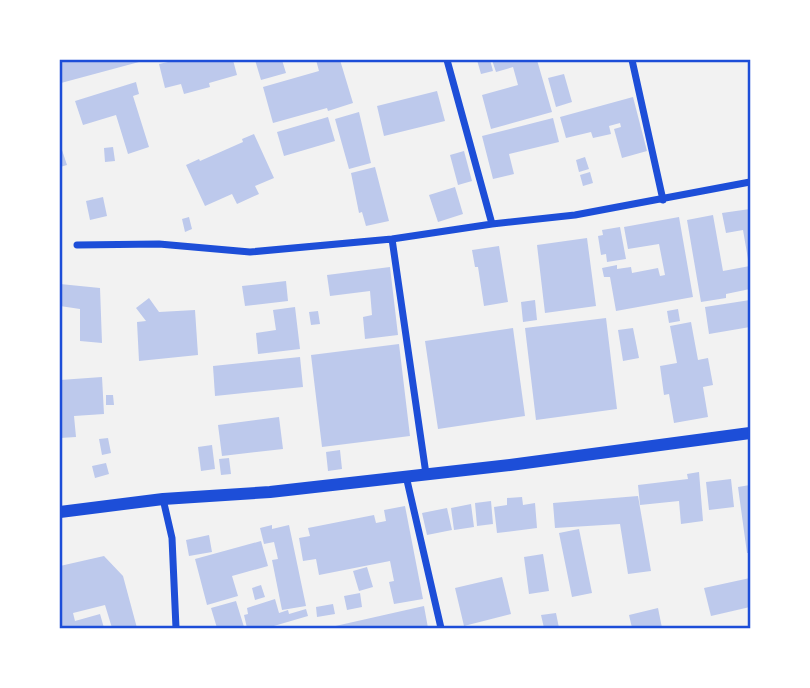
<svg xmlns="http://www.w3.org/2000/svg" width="810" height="688" font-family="'IBM Plex Sans',sans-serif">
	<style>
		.building { fill: #bdc9ec }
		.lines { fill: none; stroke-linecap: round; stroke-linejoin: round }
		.minor { stroke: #1d4ed8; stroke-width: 7 }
		.tertiary { stroke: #1d4ed8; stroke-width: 12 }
		.neatline { fill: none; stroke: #1d4ed8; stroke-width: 2.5 }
	</style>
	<rect width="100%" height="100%" fill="#f2f2f2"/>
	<path class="building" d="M 60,60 L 138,60 L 139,62 L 61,83 Z
		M 177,60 L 233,60 L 237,75 L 209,83 L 210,87 L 184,94 L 181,84 L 165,88 L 159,64 Z
		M 255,60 L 282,60 L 286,73 L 261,80 Z
		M 316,60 L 340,60 L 353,103 L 328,111 L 327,108 L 273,123 L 263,87 L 319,71 Z
		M 477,60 L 490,60 L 493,71 L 481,74 Z
		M 492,60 L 537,60 L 552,112 L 491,129 L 482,95 L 518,85 L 513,67 L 496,72 Z
		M 564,74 L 572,102 L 556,107 L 548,78 Z
		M 136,82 L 139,94 L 133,96 L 149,147 L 128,154 L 116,115 L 83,125 L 75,101 Z
		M 437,91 L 445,121 L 384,136 L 377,106 Z
		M 633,97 L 647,151 L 622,158 L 614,129 L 621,127 L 620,123 L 609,126 L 611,134 L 593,138 L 591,132 L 566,138 L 560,117 Z
		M 359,112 L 371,163 L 349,169 L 335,119 Z
		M 328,117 L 335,141 L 284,156 L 277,132 Z
		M 553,118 L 559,142 L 509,154 L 514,174 L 493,179 L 482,136 Z
		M 254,134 L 274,178 L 255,186 L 259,194 L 237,204 L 232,194 L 205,206 L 186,165 L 199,159 L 200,161 L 243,142 L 242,139 Z
		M 60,144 L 67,165 L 60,167 Z
		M 113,147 L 115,161 L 105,162 L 104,148 Z
		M 464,151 L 472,181 L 458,185 L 450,155 Z
		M 585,157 L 589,169 L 579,172 L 576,160 Z
		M 375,167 L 389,221 L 366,226 L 362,212 L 359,213 L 351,173 Z
		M 590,172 L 593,183 L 583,186 L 580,175 Z
		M 455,187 L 463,214 L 438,222 L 429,195 Z
		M 103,197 L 107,216 L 90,220 L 86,201 Z
		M 750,209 L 750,265 L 749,265 L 743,230 L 726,233 L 722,213 Z
		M 713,215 L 723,271 L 750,266 L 750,289 L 726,294 L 726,298 L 701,302 L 687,220 Z
		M 189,217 L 192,229 L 185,232 L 182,219 Z
		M 679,217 L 693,297 L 616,311 L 610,277 L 604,277 L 602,268 L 617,265 L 617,269 L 631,267 L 632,273 L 658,268 L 660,276 L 665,275 L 659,244 L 628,249 L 624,227 Z
		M 620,227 L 626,259 L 607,262 L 606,254 L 601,255 L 598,236 L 603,235 L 602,230 Z
		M 587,238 L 596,306 L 545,313 L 537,245 Z
		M 499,246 L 508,302 L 484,306 L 478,267 L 475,267 L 472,250 Z
		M 390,267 L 398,335 L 365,339 L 363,317 L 372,315 L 370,291 L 330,296 L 327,275 Z
		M 286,281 L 288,301 L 245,306 L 242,286 Z
		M 60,284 L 100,288 L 102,343 L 80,341 L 80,309 L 60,306 Z
		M 149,298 L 159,312 L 195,310 L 198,355 L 139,361 L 137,322 L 146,321 L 136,308 Z
		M 535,300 L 537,320 L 523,322 L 521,302 Z
		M 750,300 L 750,327 L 709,334 L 705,307 Z
		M 295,307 L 300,349 L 258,354 L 256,333 L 276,330 L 273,310 Z
		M 678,309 L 680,321 L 669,323 L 667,311 Z
		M 318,311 L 320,324 L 311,325 L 309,312 Z
		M 606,318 L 617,409 L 536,420 L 525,328 Z
		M 691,322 L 698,360 L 708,358 L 713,385 L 703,387 L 708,417 L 674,423 L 669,394 L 664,395 L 660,366 L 677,363 L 670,326 Z
		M 513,328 L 525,416 L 438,429 L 425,341 Z
		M 633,328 L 639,358 L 623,361 L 618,330 Z
		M 399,344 L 410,436 L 322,447 L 311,355 Z
		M 300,357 L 303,387 L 215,396 L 213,366 Z
		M 102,377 L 104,414 L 74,416 L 76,437 L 60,438 L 60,380 Z
		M 106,395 L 113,395 L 114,405 L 106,405 Z
		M 279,417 L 283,449 L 222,456 L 218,425 Z
		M 108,438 L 111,453 L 102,455 L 99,439 Z
		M 212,445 L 215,469 L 201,471 L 198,447 Z
		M 340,450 L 342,469 L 328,471 L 326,452 Z
		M 229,458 L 231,474 L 221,475 L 219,459 Z
		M 106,463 L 109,474 L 95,478 L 92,466 Z
		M 699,472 L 703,521 L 681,524 L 679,501 L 640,505 L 638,485 L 688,479 L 687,474 Z
		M 731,479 L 734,507 L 709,510 L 706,482 Z
		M 750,485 L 750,553 L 747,553 L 738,487 Z
		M 638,496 L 651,571 L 628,574 L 620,524 L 555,528 L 553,503 Z
		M 522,497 L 523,505 L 535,503 L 537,528 L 497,533 L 494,507 L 507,505 L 507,498 Z
		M 491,501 L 493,524 L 477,526 L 475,503 Z
		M 471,504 L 474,527 L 454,530 L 451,508 Z
		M 405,506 L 423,599 L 394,604 L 389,582 L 394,581 L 390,561 L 319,575 L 316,559 L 303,561 L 299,538 L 310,536 L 308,528 L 374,515 L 376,523 L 386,521 L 384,510 Z
		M 447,508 L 452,530 L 427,535 L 422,513 Z
		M 272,525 L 272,529 L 289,525 L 306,606 L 282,610 L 272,560 L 278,559 L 274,542 L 264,544 L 260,528 Z
		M 579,529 L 592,593 L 572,597 L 559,533 Z
		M 209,535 L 212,552 L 189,556 L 186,540 Z
		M 261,541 L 268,566 L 232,576 L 238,596 L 207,605 L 195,559 Z
		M 543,554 L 549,591 L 529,594 L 524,557 Z
		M 104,556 L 123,576 L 137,628 L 112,628 L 105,605 L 73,613 L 75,621 L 100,614 L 104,628 L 60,628 L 60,566 Z
		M 367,567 L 373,587 L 359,591 L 353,571 Z
		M 502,577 L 511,614 L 464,626 L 455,588 Z
		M 750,578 L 750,607 L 711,616 L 704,588 Z
		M 261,585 L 265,597 L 255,600 L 252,588 Z
		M 360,593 L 362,607 L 347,610 L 344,596 Z
		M 275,599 L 279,613 L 288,610 L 289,614 L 306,609 L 308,616 L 267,628 L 247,628 L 244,615 L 248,614 L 247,608 Z
		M 236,601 L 244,627 L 217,628 L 211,608 Z
		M 333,604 L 335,614 L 317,617 L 316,607 Z
		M 424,606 L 428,628 L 331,628 L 331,627 Z
		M 658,608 L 662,628 L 632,628 L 629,615 Z
		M 556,613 L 559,628 L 544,628 L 541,615 Z"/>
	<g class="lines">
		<path class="minor" d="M 447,60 L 492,224
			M 632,60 L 663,200
			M 392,239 L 426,474
			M 77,245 L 159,244 L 250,252 L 392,239 L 492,224 L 575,215 L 750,182
			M 406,476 L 441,628
			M 163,499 L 172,538 L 176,628"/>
		<path class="tertiary" d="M 60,512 L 163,499 L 270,492 L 510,465 L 750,433"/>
	</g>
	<rect width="810" height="688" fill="none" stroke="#ffffff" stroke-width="122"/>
	<rect x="61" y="61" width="688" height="566" class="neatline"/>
</svg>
